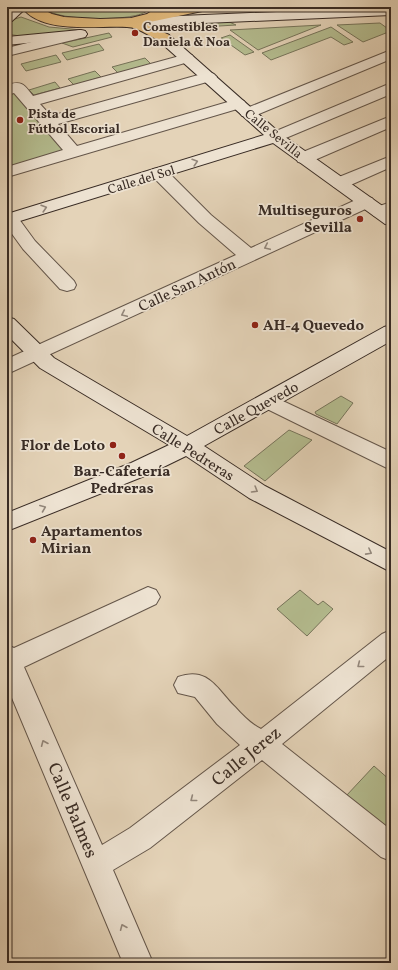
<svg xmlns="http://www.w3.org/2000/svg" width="398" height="970" font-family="Vollkorn,serif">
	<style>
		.green { fill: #b4bc8f; stroke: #76745a }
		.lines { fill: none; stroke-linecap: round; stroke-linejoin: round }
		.street-casing { stroke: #64564a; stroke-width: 2 }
		.secondary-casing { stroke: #392c25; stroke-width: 2 }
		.highway-casing { stroke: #392c25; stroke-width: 2 }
		.street { fill: #ede2d1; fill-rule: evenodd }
		.secondary { fill: #ede2d1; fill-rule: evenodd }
		.highway { fill: #e2ba7c; fill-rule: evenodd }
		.oneway { stroke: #93877b }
		.poi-dot { fill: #8f2418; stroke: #ede2d1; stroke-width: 1.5 }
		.labels { text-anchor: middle; stroke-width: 3.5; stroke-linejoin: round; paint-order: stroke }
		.far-poi-label { font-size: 13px; font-weight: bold; fill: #392c25; stroke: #ede2d1; text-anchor: start }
		.far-street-label { font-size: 13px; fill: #392c25; stroke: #ede2d1 }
		.poi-label { font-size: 15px; font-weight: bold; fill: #392c25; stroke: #ede2d1; text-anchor: end }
		.street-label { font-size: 15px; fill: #392c25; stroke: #ede2d1 }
		.near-street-label { font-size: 18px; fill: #392c25; stroke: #ede2d1 }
	</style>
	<rect width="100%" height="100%" fill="#e4d3b8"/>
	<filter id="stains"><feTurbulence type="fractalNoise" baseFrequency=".005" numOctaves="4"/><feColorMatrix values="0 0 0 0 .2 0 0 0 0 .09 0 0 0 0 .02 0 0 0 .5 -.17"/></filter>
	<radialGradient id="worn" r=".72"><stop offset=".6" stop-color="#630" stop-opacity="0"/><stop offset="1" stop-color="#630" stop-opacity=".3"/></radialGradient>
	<path class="green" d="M 42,7 L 153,7 C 147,12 140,15 133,16 C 115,20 55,21 42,7 Z
		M 21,17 L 49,27 L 82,30 L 20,36 L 7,34 L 7,25 L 15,19 Z
		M 225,20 L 236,25 L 169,29 L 180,23 Z
		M 380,23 L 391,31 L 363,42 L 337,25 Z
		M 321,25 L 258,50 L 230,30 Z
		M 331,27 L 353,42 L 344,45 L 331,37 L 271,60 L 262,53 Z
		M 109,33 L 112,37 L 73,47 L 62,43 Z
		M 230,35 L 254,52 L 245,55 L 221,38 Z
		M 99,44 L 104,50 L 67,60 L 62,53 Z
		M 56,55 L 61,62 L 26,71 L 21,64 Z
		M 145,58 L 151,64 L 118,73 L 112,67 Z
		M 95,71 L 101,77 L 74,85 L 68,79 Z
		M 55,82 L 60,88 L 34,95 L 29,90 Z
		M 17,87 L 73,152 L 7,172 L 7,90 Z
		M 341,396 L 353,403 L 337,424 L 316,414 L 315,412 Z
		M 289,430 L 312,440 L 265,481 L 244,466 Z
		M 300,590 L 318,605 L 323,601 L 333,609 L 307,636 L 277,609 Z
		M 374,766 L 391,781 L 391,832 L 346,796 Z"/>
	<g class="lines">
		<defs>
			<path id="street" d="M 80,30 L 85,31 L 87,34 L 85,37 L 7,56 L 7,48 Z
				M 391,50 L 391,59 L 254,116 L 242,116 L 240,113 L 242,110 Z
				M 187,54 L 192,55 L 194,58 L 192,61 L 40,104 L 51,116 L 209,72 L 214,74 L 217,77 L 214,80 L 58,124 L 77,146 L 238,99 L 244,101 L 246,104 L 244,107 L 7,177 L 7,167 L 63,150 L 14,93 L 7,95 L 7,85 C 23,80 24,85 33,96 Z
				M 391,83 L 391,94 L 281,140 L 275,142 L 269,140 L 267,137 L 269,134 Z
				M 391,116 L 391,127 L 310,162 L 304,163 L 298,162 L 296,158 L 298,154 Z
				M 391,156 L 391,167 L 346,187 L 340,188 L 334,187 L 331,183 L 334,179 Z
				M 159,168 L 165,169 L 211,215 L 251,248 L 360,198 L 366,197 L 372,198 L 375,202 L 372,206 L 7,374 L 7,359 L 236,255 L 199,223 L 153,177 L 151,173 L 153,169 Z
				M 391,202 L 391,214 L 380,217 L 374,216 L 371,212 L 374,208 Z
				M 7,214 L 16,215 L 35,241 L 74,281 L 76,285 L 74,289 L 67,291 L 60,289 L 23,249 L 7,227 Z
				M 268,394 L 391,452 L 391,470 L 261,406 L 258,401 L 261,396 Z
				M 148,587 L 156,590 L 160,597 L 156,604 L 24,667 L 102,845 L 130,828 L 240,745 L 217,724 L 195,697 L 178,693 L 174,685 L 178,677 C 208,666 217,689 235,707 C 242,715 251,724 261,729 L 382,634 L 391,630 L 391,655 L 282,744 L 391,830 L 391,861 L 381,857 L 262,760 L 150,848 L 113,870 L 153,963 L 123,963 L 7,686 L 7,645 L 14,648 Z"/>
			<path id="secondary" d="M 11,7 L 27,7 L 12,21 L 7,22 L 7,11 Z
				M 391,7 L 391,15 L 135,26 L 130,25 L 128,22 L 130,19 L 135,18 Z
				M 80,30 L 85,31 L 87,34 L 85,37 L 7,45 L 7,37 Z
				M 164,34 L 169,35 L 281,134 L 391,212 L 391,225 L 385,224 L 273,143 L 7,225 L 7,214 L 264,135 L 159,41 L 157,38 L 159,35 Z
				M 7,317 L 14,319 L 54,358 L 187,436 L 384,327 L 391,325 L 391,341 L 204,446 L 265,486 L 391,552 L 391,572 L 249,498 L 186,456 L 147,475 L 7,531 L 7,513 L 131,463 L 169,445 L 40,368 L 7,335 Z"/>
			<path id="highway" d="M 22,7 L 38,7 L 52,14 L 64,17 L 100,19 L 131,18 L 147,14 L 158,7 L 173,7 L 172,9 L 181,7 L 209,7 L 207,10 L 145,23 L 169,35 L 171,38 L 169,41 L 164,42 C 152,39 140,27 127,27 C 99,25 41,35 22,7 Z"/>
		</defs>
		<use href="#street" class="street-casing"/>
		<use href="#secondary" class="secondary-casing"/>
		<use href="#highway" class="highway-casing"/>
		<use href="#street" class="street"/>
		<use href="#secondary" class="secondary"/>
		<use href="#highway" class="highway"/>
	</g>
	<defs><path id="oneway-chevron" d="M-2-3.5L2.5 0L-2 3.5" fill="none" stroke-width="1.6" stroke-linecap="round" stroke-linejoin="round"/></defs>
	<g class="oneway">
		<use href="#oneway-chevron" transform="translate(195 162) rotate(-17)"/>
		<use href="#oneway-chevron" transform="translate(44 208) rotate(-17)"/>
		<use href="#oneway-chevron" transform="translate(267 247) rotate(155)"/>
		<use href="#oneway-chevron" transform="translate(124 314) rotate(155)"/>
		<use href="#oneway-chevron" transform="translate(255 490) rotate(31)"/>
		<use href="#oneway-chevron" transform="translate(43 508) rotate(-22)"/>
		<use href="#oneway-chevron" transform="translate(369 552) rotate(28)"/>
		<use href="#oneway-chevron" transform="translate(360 665) rotate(142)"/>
		<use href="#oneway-chevron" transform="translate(44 743) rotate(-113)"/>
		<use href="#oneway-chevron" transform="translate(193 799) rotate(142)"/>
		<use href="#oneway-chevron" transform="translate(123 927) rotate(-113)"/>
	</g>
	<g class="poi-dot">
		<circle cx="135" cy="33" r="4"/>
		<circle cx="20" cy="120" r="4"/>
		<circle cx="360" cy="219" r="4"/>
		<circle cx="255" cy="325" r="4"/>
		<circle cx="113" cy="445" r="4"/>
		<circle cx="122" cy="456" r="4"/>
		<circle cx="33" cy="540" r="4"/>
	</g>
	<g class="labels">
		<g class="far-poi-label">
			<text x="143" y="31">Comestibles<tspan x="143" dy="15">Daniela &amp; Noa</tspan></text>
			<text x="28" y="118">Pista de<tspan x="28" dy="15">Fútbol Escorial</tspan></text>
		</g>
		<g class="far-street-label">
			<text transform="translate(274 133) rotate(39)" y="5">Calle Sevilla</text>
			<text transform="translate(141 179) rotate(-17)" y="5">Calle del Sol</text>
		</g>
		<g class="poi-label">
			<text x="352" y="215">Multiseguros<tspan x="352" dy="17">Sevilla</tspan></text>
			<text x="263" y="330" text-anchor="start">AH-4 Quevedo</text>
			<text x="105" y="450">Flor de Loto</text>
			<text x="122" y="476" text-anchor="middle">Bar-Cafetería<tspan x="122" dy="17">Pedreras</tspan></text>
			<text x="41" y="536" text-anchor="start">Apartamentos<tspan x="41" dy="17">Mirian</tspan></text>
		</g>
		<g class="street-label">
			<text transform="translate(187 285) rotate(-25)" y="5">Calle San Antón</text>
			<text transform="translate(256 408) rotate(-29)" y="5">Calle Quevedo</text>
			<text transform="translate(193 452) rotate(32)" y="5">Calle Pedreras</text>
		</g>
		<g class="near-street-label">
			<text transform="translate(246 756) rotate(-39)" y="6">Calle Jerez</text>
			<text transform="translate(73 810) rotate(67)" y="6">Calle Balmes</text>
		</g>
	</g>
	<rect width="398" height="970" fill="none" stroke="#e4d3b8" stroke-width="24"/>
	<rect x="8" y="8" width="382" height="954" fill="none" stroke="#392c25" stroke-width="2"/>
	<rect x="12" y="12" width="374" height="946" fill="none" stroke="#392c25"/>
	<rect width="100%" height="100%" filter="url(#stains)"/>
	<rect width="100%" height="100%" fill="url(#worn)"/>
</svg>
